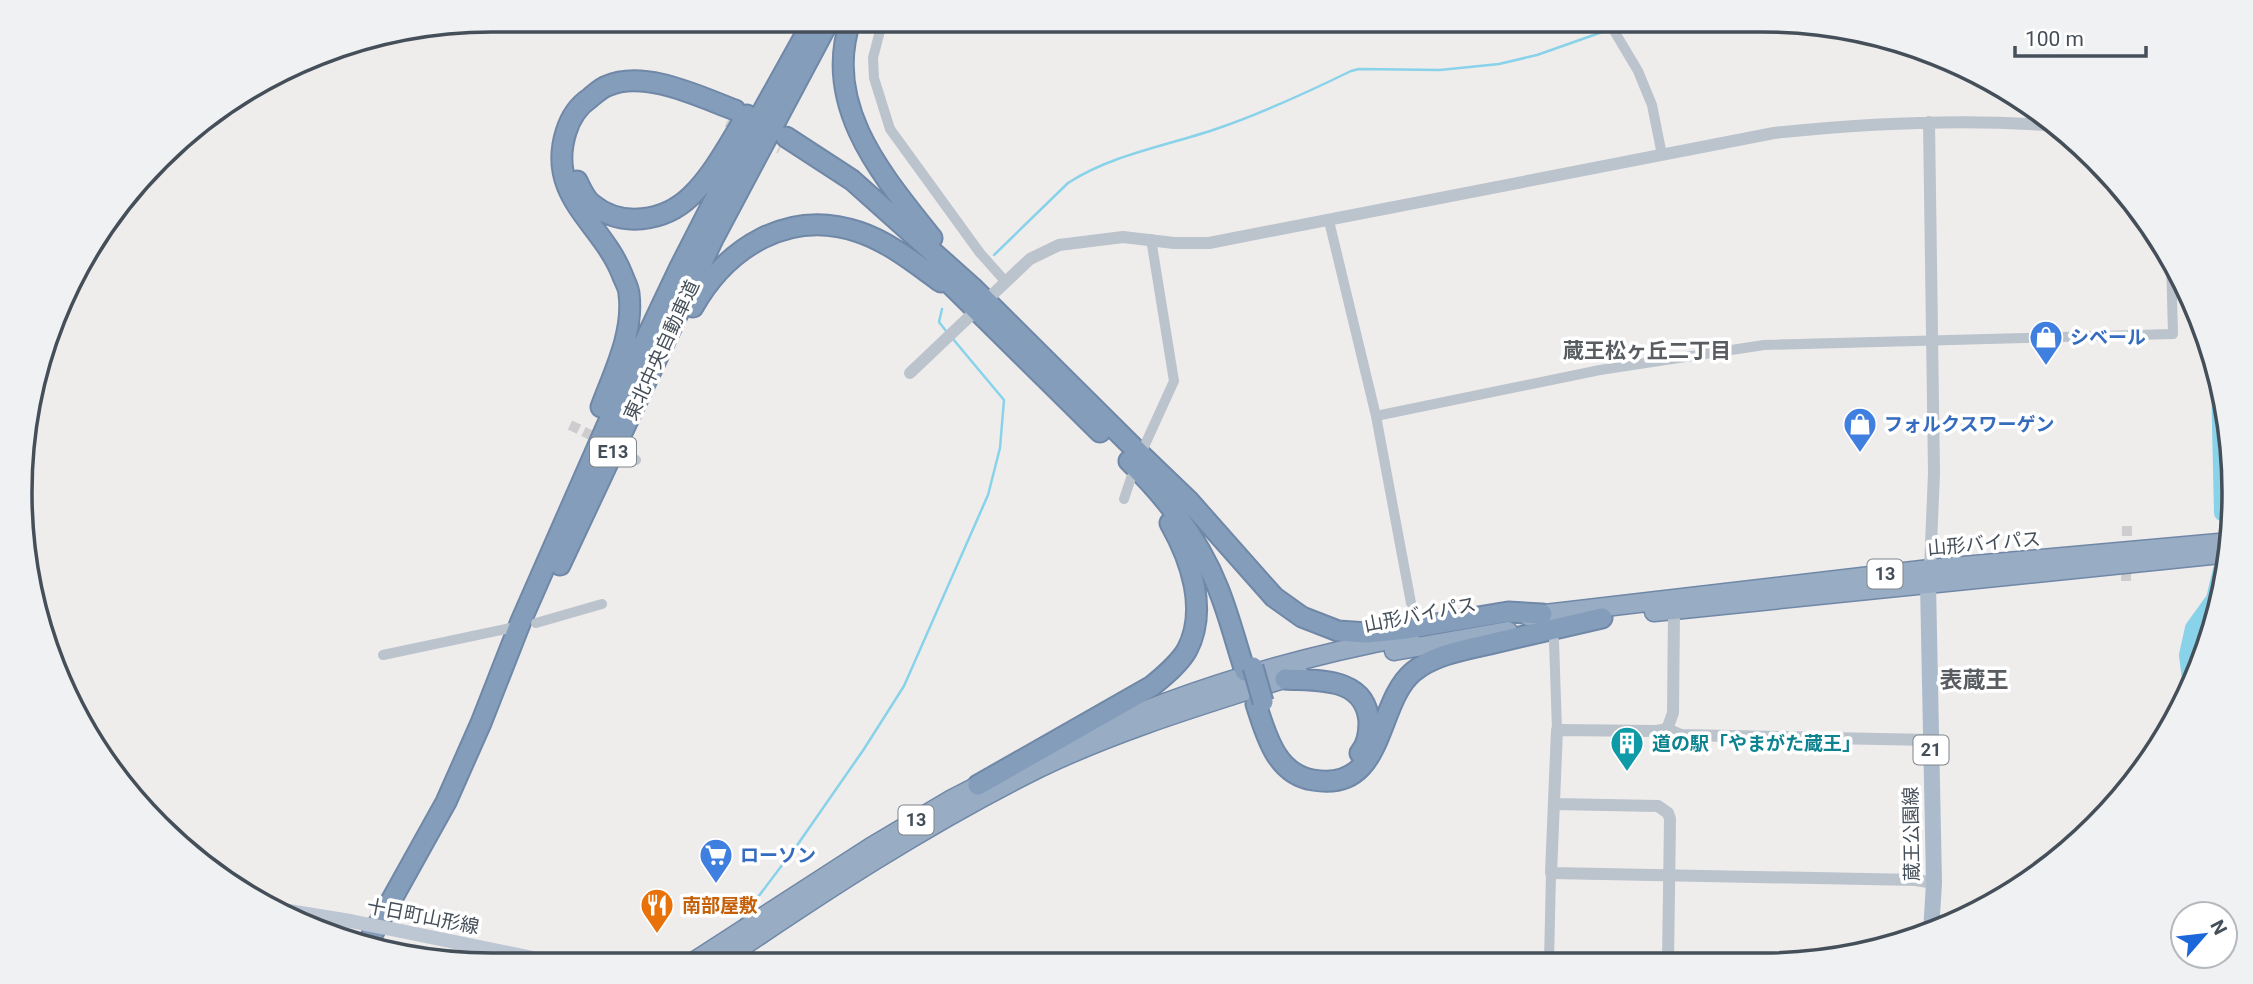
<svg xmlns="http://www.w3.org/2000/svg" width="2253" height="984" font-family="Roboto,'Noto Sans JP',sans-serif">
	<style>
		.lines { fill: none; stroke-linecap: round; stroke-linejoin: round }
		.stream { stroke: #88d2ea; stroke-width: 2.5 }
		.river { stroke: #88d2ea; stroke-width: 16 }
		.minor-tunnel { stroke: #cdcdcf; stroke-width: 10; stroke-dasharray: 10 5; stroke-linecap: butt }
		.motorway-tunnel { stroke: #cdcdcf; stroke-width: 19; stroke-dasharray: 19 10; stroke-linecap: butt }
		.trunk-casing { stroke: #7088a7; stroke-width: 21 }
		.motorway-casing { stroke: #7088a7; stroke-width: 23 }
		.minor { stroke: #bbc3cc; stroke-width: 10 }
		.tertiary { stroke: #bbc3cc; stroke-width: 12 }
		.secondary { stroke: #bdc7d4; stroke-width: 14 }
		.primary { stroke: #acbbcc; stroke-width: 16 }
		.trunk { stroke: #98acc4; stroke-width: 18 }
		.motorway { stroke: #849dbb; stroke-width: 19 }
		.motorway-bridge-casing { stroke: #7088a7; stroke-width: 23; stroke-linecap: butt }
		.secondary-bridge { stroke: #bdc7d4; stroke-width: 14 }
		.motorway-bridge { stroke: #849dbb; stroke-width: 19 }
		.labels { text-anchor: middle; stroke-width: 7; stroke-linejoin: round; paint-order: stroke }
		.shield { fill: #fff; stroke: #7d848b; stroke-width: 2 }
		.shield-label { font-size: 18px; font-weight: bold; fill: #454f59 }
		.shop-label { font-size: 19px; font-weight: bold; fill: #366cbe; stroke: #fff; text-anchor: start }
		.street-label { font-size: 19px; fill: #454f59; stroke: #fff }
		.culture-label { font-size: 19px; font-weight: bold; fill: #0d838f; stroke: #fff; text-anchor: start }
		.food-label { font-size: 19px; font-weight: bold; fill: #c56008; stroke: #fff; text-anchor: start }
		.neighbourhood-label { font-size: 21px; font-weight: bold; fill: #595d61; stroke: #fff }
		.quarter-label { font-size: 23px; font-weight: bold; fill: #595d61; stroke: #fff }
		.rim { fill: none; stroke: #454f59; stroke-width: 3.5 }
	</style>
	<rect width="100%" height="100%" fill="#efecec"/>
	<g class="lines">
		<path class="stream" d="M 1618,27 L 1657,19
			M 994,255 L 1068,183 C 1111,155 1165,146 1213,130 C 1261,114 1306,93 1351,71 L 1359,69 L 1440,70 L 1499,64 L 1537,55 L 1608,30
			M 942,309 L 939,322 L 946,331
			M 740,921 L 798,844 L 864,749 L 904,686 L 988,495 L 1000,448 L 1004,400 L 953,339"/>
		<path class="river" d="M 2219,381 L 2222,513
			M 2190,679 L 2187,655 L 2193,628 L 2214,599 L 2221,569"/>
		<path class="minor-tunnel" d="M 570,425 L 603,441
			M 2126,581 L 2127,525"/>
		<path class="motorway-tunnel" d="M 729,118 L 782,145"/>
		<defs>
			<path id="trunk" d="M 1654,612 L 2221,554
				M 1528,616 L 1930,569 L 2230,542
				M 1394,651 L 1508,631
				M 1064,745 C 1173,694 1292,658 1410,636
				M 690,964 L 871,847 L 952,799 L 991,779
				M 717,964 C 821,893 926,824 1039,768 C 1122,728 1212,702 1299,674"/>
			<path id="motorway" d="M 851,19 C 821,105 882,175 932,238
				M 786,137 L 852,180 L 972,287 L 1141,455 L 1188,500 L 1274,597 L 1302,617 L 1338,631 L 1367,633 L 1406,629 L 1508,612 L 1542,614
				M 577,181 C 581,189 585,199 592,204 C 621,228 664,222 691,196 C 714,174 730,142 747,115
				M 935,269 L 1100,432
				M 693,307 C 727,247 789,208 859,232 C 889,242 916,264 941,282
				M 601,407 C 614,372 634,333 629,294 C 629,288 624,280 622,274 C 602,223 546,196 566,132 C 570,119 578,106 590,98 C 595,94 601,88 607,86 C 644,69 700,97 735,110
				M 1129,461 C 1166,497 1199,540 1218,588 C 1229,615 1236,644 1245,671
				M 560,565 L 713,239 L 830,19
				M 1285,679 C 1317,681 1366,676 1369,722 C 1369,733 1368,744 1360,753
				M 1256,704 C 1266,735 1276,774 1313,780 C 1386,793 1375,704 1413,672 C 1436,653 1470,649 1498,642 C 1532,634 1567,626 1602,618
				M 978,785 L 1152,686 C 1164,676 1179,664 1187,650 C 1208,610 1191,560 1170,523
				M 367,944 L 446,802 L 481,723 L 521,621 L 633,366 L 680,267 L 724,181 L 814,19"/>
		</defs>
		<use href="#trunk" class="trunk-casing"/>
		<use href="#motorway" class="motorway-casing"/>
		<path class="minor" d="M 883,19 L 873,58 L 874,78 L 890,129 L 980,253 L 1005,281
			M 967,19 L 1028,22
			M 1607,19 L 1638,71 L 1652,105 L 1662,155
			M 1329,221 L 1376,416 L 1411,603
			M 1376,416 L 1600,370 L 1764,345 L 2173,334 L 2171,260
			M 1143,449 L 1174,381 L 1151,239
			M 625,452 L 636,460
			M 1124,499 L 1131,478
			M 536,623 L 602,604
			M 1554,641 L 1557,730
			M 383,655 L 511,628
			M 1549,961 L 1551,873"/>
		<path class="tertiary" d="M 1929,122 L 1934,473 L 1930,569
			M 992,295 L 1030,259 L 1059,245 L 1123,237 L 1174,243 L 1209,243 L 1774,133 C 1869,123 1963,118 2058,126
			M 910,373 L 969,317
			M 1674,610 L 1673,713 L 1667,729 L 1657,731 L 1557,730 L 1551,873 L 1916,880 L 1934,883
			M 1667,729 L 1681,735 L 1931,740
			M 1555,804 L 1658,806 L 1668,813 L 1670,819 L 1668,961"/>
		<path class="secondary" d="M 270,908 L 350,921
			M 401,931 L 567,965"/>
		<path class="primary" d="M 1930,571 L 1928,583 L 1934,883 L 1931,932"/>
		<use href="#trunk" class="trunk"/>
		<use href="#motorway" class="motorway"/>
		<defs>
			<path id="motorway-bridge" d="M 1253,667 L 1263,702"/>
		</defs>
		<use href="#motorway-bridge" class="motorway-bridge-casing"/>
		<path class="secondary-bridge" d="M 350,921 L 401,931"/>
		<use href="#motorway-bridge" class="motorway-bridge"/>
	</g>
	<defs>
		<symbol id="shop-pin" viewBox="-11 -11 22 30"><path d="M0 17L-7.5 6A9.5 9.5 0 1 1 7.5 6Z" fill="#3f7fe0" stroke="#fff"/><path d="M-5-2.5h2.3a2.7 3.5 0 0 1 5.4 0H5L5.5 6h-11ZM-1.5-2.5h3a1.5 2.3 0 0 0-3 0Z" fill="#fff"/></symbol>
		<symbol id="building-pin" viewBox="-11 -11 22 30"><path d="M0 17L-7.5 6A9.5 9.5 0 1 1 7.5 6Z" fill="#0f9aa8" stroke="#fff"/><path d="M-4-6H4V6H1V3H-1V6H-4ZM-2.5-4.3h1.7v1.8h-1.7ZM.8-4.3h1.7v1.8H.8ZM-2.5-1h1.7V.8h-1.7ZM.8-1h1.7V.8H.8Z" fill="#fff"/></symbol>
		<symbol id="supermarket-pin" viewBox="-11 -11 22 30"><path d="M0 17L-7.5 6A9.5 9.5 0 1 1 7.5 6Z" fill="#3f7fe0" stroke="#fff"/><path d="M-6-5.5h2.5l.6 2H6L4.5 2H-2.5L-4.4-4H-6ZM-1.5 3.2a1.3 1.3 0 1 0 .1 0ZM3 3.2a1.3 1.3 0 1 0 .1 0Z" fill="#fff"/></symbol>
		<symbol id="restaurant-pin" viewBox="-11 -11 22 30"><path d="M0 17L-7.5 6A9.5 9.5 0 1 1 7.5 6Z" fill="#e8710a" stroke="#fff"/><path d="M-5-6h1v4h1v-4h1v4h1v-4h1v5L-1.5 .5V6h-2V.5L-5-1ZM5-6V6H3V1.5H1.5Q1.5-4 5-6Z" fill="#fff"/></symbol>
	</defs>
	<g fill-rule="evenodd">
		<use href="#shop-pin" x="2027" y="318" width="38" height="52"/>
		<use href="#shop-pin" x="1841" y="405" width="38" height="52"/>
		<use href="#building-pin" x="1608" y="724" width="38" height="52"/>
		<use href="#supermarket-pin" x="697" y="836" width="38" height="52"/>
		<use href="#restaurant-pin" x="638" y="886" width="38" height="52"/>
	</g>
	<g class="labels">
		<g class="shield">
			<rect x="590" y="437.5" width="46" height="29" rx="5"/>
			<rect x="1867.5" y="559.5" width="35" height="29" rx="5"/>
			<rect x="1913.5" y="735.5" width="35" height="29" rx="5"/>
			<rect x="898.5" y="805.5" width="35" height="29" rx="5"/>
		</g>
		<g class="shield-label">
			<text x="613" y="458">E13</text>
			<text x="1885" y="580">13</text>
			<text x="1931" y="756">21</text>
			<text x="916" y="826">13</text>
		</g>
		<g class="shop-label">
			<text x="2070" y="344">シベール</text>
			<text x="1884" y="431">フォルクスワーゲン</text>
			<text x="740" y="862">ローソン</text>
		</g>
		<g class="street-label">
			<text transform="translate(661 350) rotate(-65)" y="7">東北中央自動車道</text>
			<text transform="translate(1984 543) rotate(-5)" y="7">山形バイパス</text>
			<text transform="translate(1420 614) rotate(-11)" y="7">山形バイパス</text>
			<text transform="translate(1911 834) rotate(-91)" y="7">蔵王公園線</text>
			<text transform="translate(423 916) rotate(11)" y="7">十日町山形線</text>
		</g>
		<g class="culture-label">
			<text x="1652" y="750">道の駅「やまがた蔵王」</text>
		</g>
		<g class="food-label">
			<text x="682" y="912">南部屋敷</text>
		</g>
		<g class="neighbourhood-label">
			<text x="1647" y="358">蔵王松ヶ丘二丁目</text>
		</g>
		<g class="quarter-label">
			<text x="1974" y="688">表蔵王</text>
		</g>
	</g>
	<path d="M0 0H2253V984H0ZM492 32H1762A460 460 0 0 1 2222 492V493A460 460 0 0 1 1762 953H492A460 460 0 0 1 32 493V492A460 460 0 0 1 492 32Z" fill="#f0f1f2" fill-rule="evenodd"/>
	<path class="rim" d="M492 32H1762A460 460 0 0 1 2222 492V493A460 460 0 0 1 1762 953H492A460 460 0 0 1 32 493V492A460 460 0 0 1 492 32Z"/>
	<g transform="translate(2204 935) rotate(62)"><circle r="33" fill="#ffffff" stroke="#b5b9bd" stroke-width="2"/>
	<path d="M0-5L12 26L0 18L-12 26Z" fill="#1c68da"/>
	<text y="-10" font-size="19" font-weight="bold" text-anchor="middle" fill="#454f59">N</text>
	</g>
	<path d="M2015 46v10h131v-10" fill="none" stroke="#454f59" stroke-width="3.5"/>
	<text x="2025" y="46" font-size="21" fill="#454f59" stroke="#ffffff" stroke-width="5" paint-order="stroke">100 m</text>
</svg>
